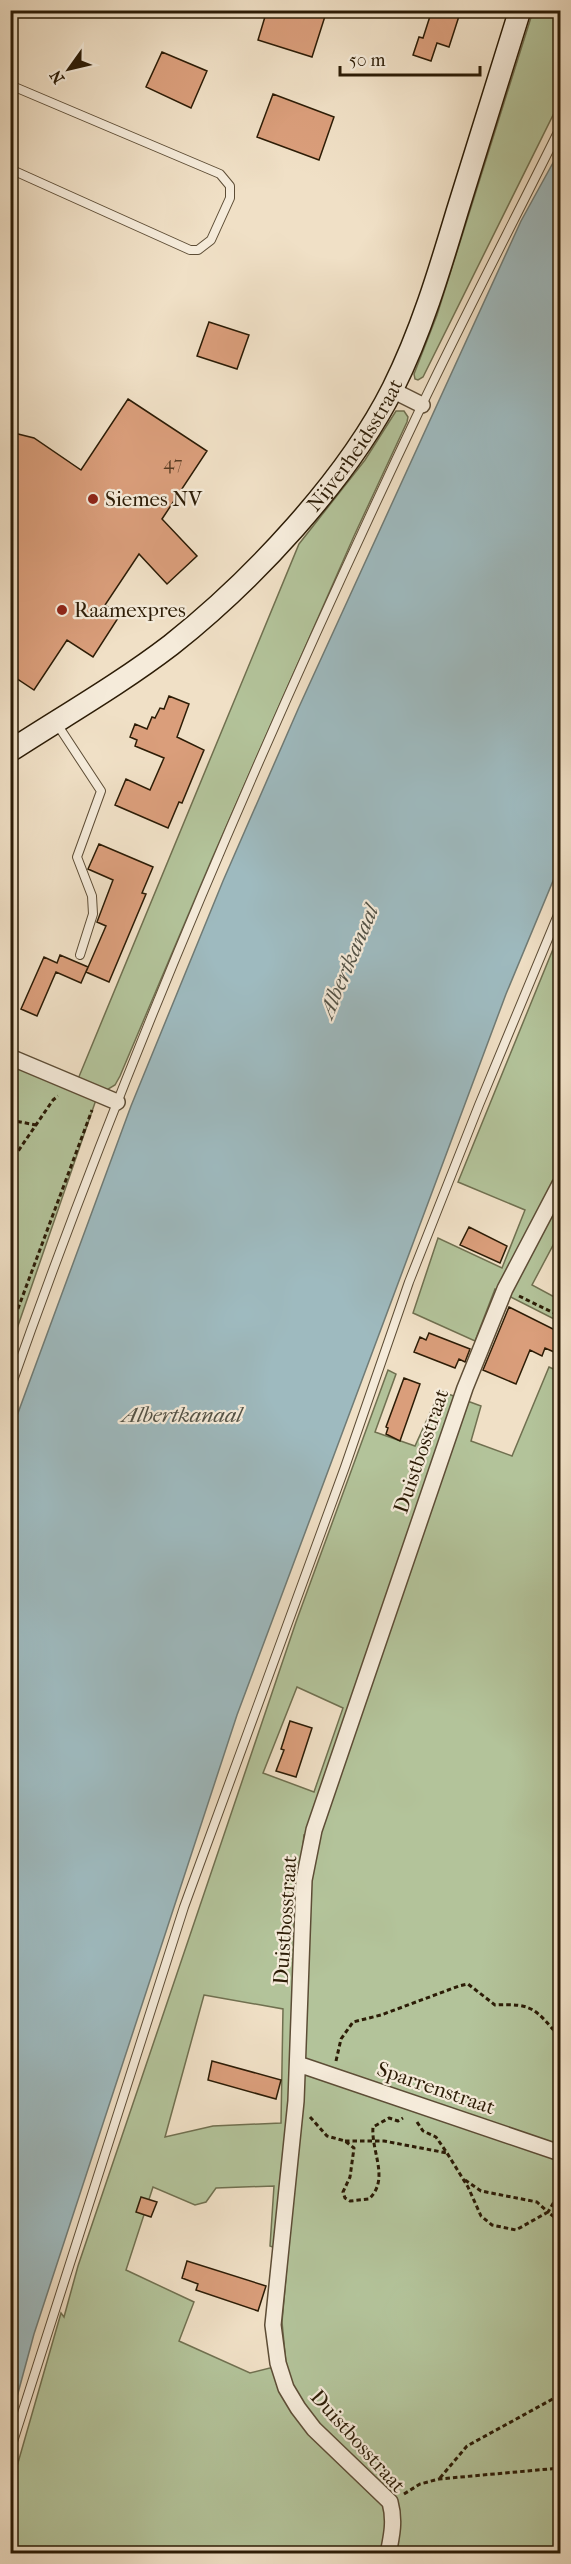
<svg xmlns="http://www.w3.org/2000/svg" width="571" height="2564" font-family="'IM FELL French Canon',serif">
	<style>
		.green { fill: #b3c39a; stroke: #707050; stroke-width: 1.5; fill-rule: evenodd }
		.water { fill: #9ebabf; stroke: #707b75; stroke-width: 1.5 }
		.building { fill: #da9e7b; stroke: #2c1c06; stroke-width: 1.5 }
		.lines { fill: none; stroke-linecap: round; stroke-linejoin: round }
		.lane-casing { stroke: #5d4d36; stroke-width: 10 }
		.street-casing { stroke: #5d4d36; stroke-width: 18 }
		.secondary-casing { stroke: #2c1c06; stroke-width: 24 }
		.path { stroke: #2c1c06; stroke-width: 3; stroke-dasharray: 4.5 3; stroke-linecap: butt }
		.lane { stroke: #f5ebda; stroke-width: 8 }
		.street { stroke: #f5ebda; stroke-width: 15 }
		.secondary { stroke: #f5ebda; stroke-width: 21 }
		.poi-dot { fill: #8f2418; stroke: #f5ebda; stroke-width: 2 }
		.labels { text-anchor: middle; stroke-width: 4.5; stroke-linejoin: round; paint-order: stroke }
		.number-label { font-size: 18px; fill: #583c23 }
		.street-label { font-size: 21px; fill: #2c1c06; stroke: #f5ebda }
		.poi-label { font-size: 21px; fill: #2c1c06; stroke: #f5ebda; text-anchor: start }
		.water-label { font-size: 22px; font-style: italic; fill: #545347; stroke: #f5ebda }
	</style>
	<rect width="100%" height="100%" fill="#f0e0c6"/>
	<filter id="stains"><feTurbulence type="fractalNoise" baseFrequency=".00333" numOctaves="4"/><feColorMatrix values="0 0 0 0 .2 0 0 0 0 .09 0 0 0 0 .02 0 0 0 .5 -.17"/></filter>
	<radialGradient id="worn" r=".72"><stop offset=".6" stop-color="#630" stop-opacity="0"/><stop offset="1" stop-color="#630" stop-opacity=".3"/></radialGradient>
	<path class="green" d="M 533,11 L 560,11 L 560,101 L 423,377 L 418,380 L 415,379 L 414,374 L 437,315 Z
		M 396,411 L 404,411 L 408,417 L 407,422 L 354,536 L 211,861 L 120,1076 L 115,1085 L 105,1091 L 78,1079 L 299,544 L 365,460 Z
		M 560,932 L 560,1232 L 532,1285 L 560,1300 L 560,1322 L 495,1289 L 475,1341 L 413,1313 L 438,1238 L 502,1268 L 525,1210 L 458,1182 Z
		M 11,1066 L 98,1094 L 11,1346 Z
		M 549,1367 L 560,1372 L 560,2553 L 11,2554 L 11,2487 L 61,2313 L 64,2317 L 78,2266 L 296,1622 L 388,1370 L 396,1374 L 375,1432 L 415,1446 L 440,1391 L 481,1406 L 471,1441 L 512,1456 ZM 297,1687 L 343,1708 L 314,1792 L 263,1773 ZM 304,1835 L 319,1839 L 311,1879 L 310,1906 L 297,1903 ZM 204,1995 L 283,2009 L 281,2123 L 213,2126 L 165,2137 ZM 274,2186 L 270,2246 L 288,2253 L 282,2322 L 286,2364 L 250,2373 L 179,2341 L 194,2302 L 126,2270 L 153,2187 L 195,2205 L 206,2202 L 216,2188 Z"/>
	<path class="water" d="M 560,150 L 560,864 L 506,994 L 237,1715 L 34,2334 L 11,2419 L 11,1432 L 131,1106 L 223,881 L 299,707 L 521,221 Z"/>
	<path class="building" d="M 267,10 L 327,10 L 312,57 L 258,40 Z
		M 432,10 L 461,10 L 449,47 L 437,43 L 431,61 L 413,55 L 419,37 L 423,38 Z
		M 162,52 L 207,71 L 191,108 L 146,87 Z
		M 273,94 L 334,117 L 319,160 L 257,137 Z
		M 209,322 L 249,335 L 237,369 L 197,356 Z
		M 128,399 L 207,451 L 162,519 L 197,556 L 167,584 L 139,554 L 105,605 L 120,615 L 93,657 L 67,640 L 34,690 L 10,674 L 10,432 L 34,438 L 81,470 Z
		M 169,696 L 189,704 L 177,737 L 204,750 L 182,803 L 179,802 L 168,828 L 115,805 L 126,779 L 150,790 L 164,758 L 135,746 L 137,740 L 130,737 L 135,724 L 147,729 L 152,717 L 155,718 L 160,708 L 164,709 Z
		M 99,844 L 153,867 L 142,893 L 146,894 L 109,982 L 86,972 L 106,926 L 97,922 L 113,880 L 88,869 Z
		M 60,955 L 88,967 L 81,983 L 56,972 L 37,1016 L 21,1009 L 44,957 L 57,963 Z
		M 469,1227 L 507,1246 L 500,1263 L 460,1245 Z
		M 509,1307 L 561,1333 L 561,1355 L 545,1348 L 542,1356 L 530,1350 L 516,1384 L 483,1370 Z
		M 429,1333 L 470,1349 L 465,1362 L 459,1359 L 455,1368 L 414,1352 L 420,1337 L 426,1340 Z
		M 404,1378 L 420,1384 L 400,1441 L 386,1434 L 388,1428 L 386,1427 Z
		M 290,1721 L 312,1728 L 296,1777 L 276,1771 L 284,1750 L 281,1749 Z
		M 212,2061 L 281,2080 L 276,2099 L 208,2080 Z
		M 141,2197 L 157,2202 L 151,2217 L 136,2212 Z
		M 187,2261 L 266,2286 L 258,2311 L 196,2290 L 198,2284 L 182,2278 Z"/>
	<g class="lines">
		<defs>
			<path id="lane" d="M 10,85 L 220,174 L 230,186 L 230,198 L 211,240 L 198,250 L 190,250 L 10,169
				M 57,724 L 101,791 L 77,857 L 92,896 L 93,914 L 80,955
				M 10,1389 C 128,1054 269,727 421,407 C 466,313 514,221 560,128
				M 10,2451 L 184,1907 L 345,1467 L 409,1282 L 479,1105 L 560,910"/>
			<path id="street" d="M 392,390 L 422,405
				M 10,1057 L 117,1102
				M 298,2064 L 560,2153
				M 388,2554 C 392,2535 395,2520 390,2502 L 314,2429 L 298,2408 L 286,2388 L 278,2363 L 273,2325 L 296,2101 L 304,1880 L 314,1830 L 465,1388 L 505,1289 L 560,1184"/>
			<g id="secondary">
				<path id="s1" d="M 10,751 C 64,716 120,684 171,645 C 252,581 347,480 393,388 C 421,332 439,272 457,212 C 478,145 499,78 520,10"/>
			</g>
		</defs>
		<use href="#lane" class="lane-casing"/>
		<use href="#street" class="street-casing"/>
		<use href="#secondary" class="secondary-casing"/>
		<path class="path" d="M 10,1120 L 36,1125
			M 10,1163 L 53,1100 L 58,1096
			M 519,1296 L 560,1316
			M 10,1330 L 92,1110
			M 336,2061 L 341,2039 L 353,2022 L 381,2015 L 459,1986 L 468,1984 L 495,2005 C 535,2003 535,2010 560,2037 L 560,2092
			M 310,2117 L 327,2136 L 345,2141 L 354,2148 L 350,2177 L 343,2192 L 345,2198 L 350,2201 L 369,2199 C 390,2179 371,2152 373,2127 L 389,2118 L 398,2121 L 403,2118
			M 417,2122 L 423,2131 L 436,2137 L 447,2153 L 468,2187 L 481,2216 L 492,2225 L 516,2230 L 548,2212 L 560,2222
			M 345,2141 L 384,2141 L 447,2153
			M 465,2180 L 481,2191 L 537,2202 L 548,2212 L 560,2192
			M 440,2478 L 467,2446 L 560,2395
			M 404,2494 L 420,2484 L 439,2479 L 560,2468"/>
		<use href="#lane" class="lane"/>
		<use href="#street" class="street"/>
		<use href="#secondary" class="secondary"/>
	</g>
	<g class="poi-dot">
		<circle cx="93" cy="499" r="6"/>
		<circle cx="62" cy="610" r="6"/>
	</g>
	<g class="labels">
		<g class="number-label">
			<text x="173" y="469">47</text>
		</g>
		<g class="street-label">
			<text dy="7" stroke="none"><textPath href="#s1" startOffset="466">Nijverheidsstraat</textPath></text>
			<text transform="translate(421 1451) rotate(-71)" y="7">Duistbosstraat</text>
			<text transform="translate(285 1920) rotate(-86)" y="7">Duistbosstraat</text>
			<text transform="translate(436 2088) rotate(19)" y="7">Sparrenstraat</text>
			<text transform="translate(358 2441) rotate(48)" y="7">Duistbosstraat</text>
		</g>
		<g class="poi-label">
			<text x="105" y="506">Siemes NV</text>
			<text x="74" y="617">Raamexpres</text>
		</g>
		<g class="water-label">
			<text transform="translate(348 961) rotate(-67)" y="8">Albertkanaal</text>
			<text x="182" y="1422">Albertkanaal</text>
		</g>
	</g>
	<rect width="571" height="2564" fill="none" stroke="#f0e0c6" stroke-width="36"/>
	<rect x="12" y="12" width="547" height="2540" fill="none" stroke="#2c1c06" stroke-width="3"/>
	<rect x="18" y="18" width="535" height="2528" fill="none" stroke="#2c1c06" stroke-width="1.5"/>
	<g transform="translate(69 69) rotate(236)" stroke="#f5ebda" stroke-width="4.5" paint-order="stroke">
	<path d="M0-4.5L10 22L0 15L-10 22Z" fill="#2c1c06"/>
	<text y="-9" font-size="16" font-weight="bold" text-anchor="middle" fill="#2c1c06">N</text>
	</g>
	<path d="M340 66v9h140v-9" fill="none" stroke="#2c1c06" stroke-width="3"/>
	<text x="349" y="66" font-size="18" fill="#2c1c06" stroke="#f5ebda" stroke-width="4.5" paint-order="stroke">50 m</text>
	<rect width="100%" height="100%" filter="url(#stains)"/>
	<rect width="100%" height="100%" fill="url(#worn)"/>
</svg>
